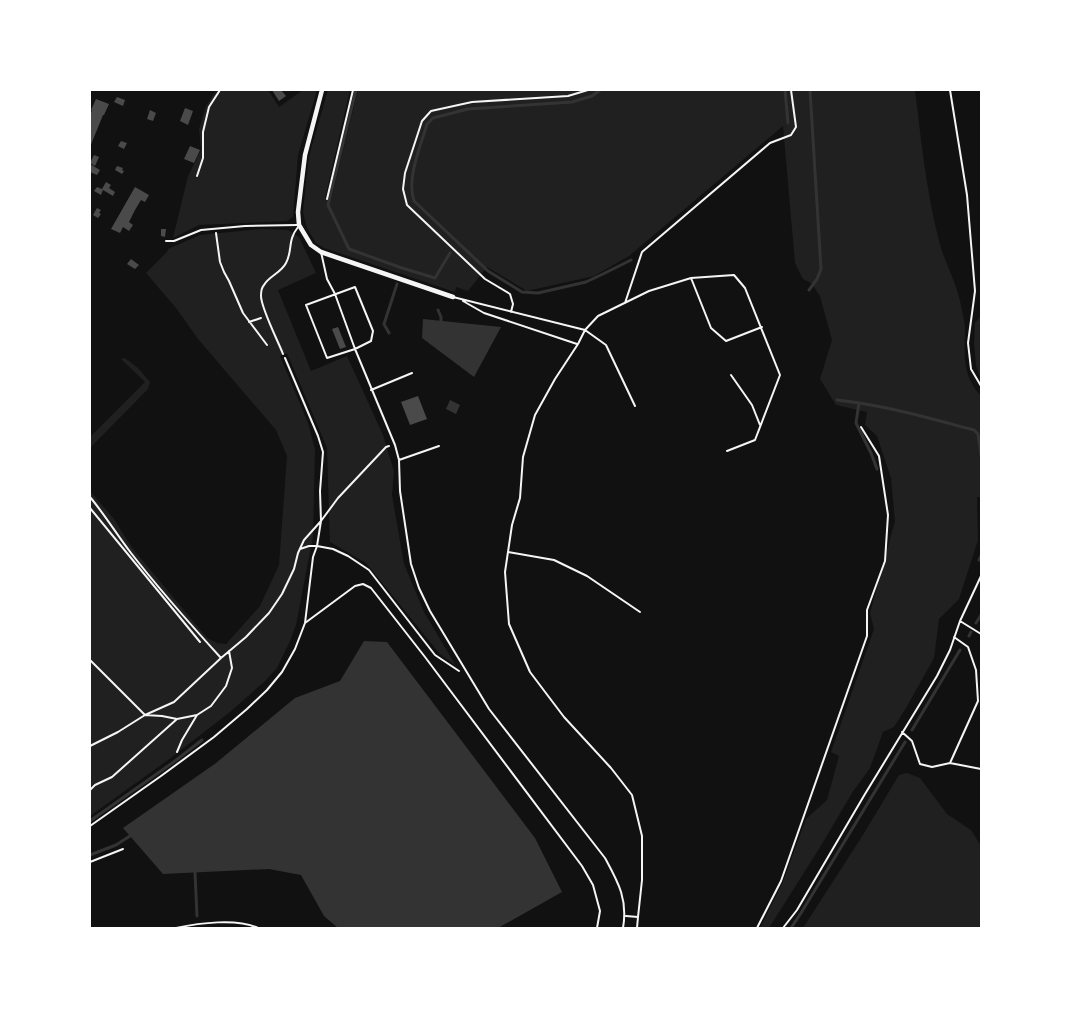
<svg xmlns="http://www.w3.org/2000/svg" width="1071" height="1018" font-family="Merriweather,serif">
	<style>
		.green { fill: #202020 }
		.water { fill: #333 }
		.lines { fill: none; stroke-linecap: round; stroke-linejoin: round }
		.stream { stroke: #333; stroke-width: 3 }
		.building { fill: #4a4a4a }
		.path { stroke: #f5f5f5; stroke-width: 2 }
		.service { stroke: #f5f5f5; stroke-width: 2 }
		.minor { stroke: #f5f5f5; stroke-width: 4.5 }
	</style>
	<rect width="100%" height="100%" fill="#111"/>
	<path class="green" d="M 217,90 L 268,90 L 279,107 L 303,90 L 317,90 L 298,155 L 293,217 L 287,221 L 199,225 L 173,238 L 188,176 L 201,150 L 199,129 L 206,106 Z
		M 328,90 L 350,90 L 325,198 L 331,200 L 358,90 L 915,90 C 921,139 926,189 938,237 C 943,259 955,279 960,301 C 962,310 964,319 965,328 C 965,354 961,374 981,396 L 981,497 L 977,497 L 978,540 L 959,599 L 939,619 L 934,658 L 906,708 L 894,727 L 883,732 L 870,768 L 852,793 L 822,844 L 769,928 L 760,928 L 783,882 L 806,819 L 827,800 L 839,756 L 831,752 L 874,629 L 870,613 L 895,521 L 891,478 L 877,436 L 865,425 L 867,412 L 836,405 L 820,379 L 832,340 L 820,296 L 811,283 L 803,279 L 795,263 L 783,126 L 629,256 L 594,276 L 527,291 L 487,267 L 468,291 L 456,287 L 455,292 L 324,248 L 316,243 L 307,228 L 303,212 L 308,163 L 311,149 Z
		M 262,229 L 288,230 L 299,237 L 316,273 L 278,290 L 311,371 L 347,356 L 383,435 L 394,471 L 392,495 L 404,564 L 424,612 L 456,666 L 440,654 L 366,563 L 330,542 L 327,448 L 287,353 L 280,356 L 308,423 L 315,449 L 313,536 L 296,625 L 290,641 L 277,668 L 266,680 L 230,712 L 168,760 L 90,816 L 90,491 L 114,519 L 133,549 L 207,638 L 217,643 L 226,644 L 260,606 L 279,565 L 287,456 L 276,430 L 198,339 L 176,308 L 146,273 L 167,252 L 168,249 L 200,235 Z
		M 981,316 L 981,379 L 976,366 L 974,343 L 975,323 Z
		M 125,358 L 138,368 L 150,382 L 148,389 L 90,448 L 90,437 L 145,382 L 121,359 Z
		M 907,773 L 920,778 L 947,814 L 971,830 L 981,846 L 981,928 L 803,928 L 861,838 L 899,775 Z"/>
	<path class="water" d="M 423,319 L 501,327 L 474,377 L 422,338 Z
		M 450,400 L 460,405 L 456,414 L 446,409 Z
		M 364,641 L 387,642 L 535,838 L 562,892 L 498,928 L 338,928 L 324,916 L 301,875 L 269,869 L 163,874 L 123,828 L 216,763 L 295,698 L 340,681 Z"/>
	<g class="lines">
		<path class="stream" d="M 356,90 L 328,205 L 349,249 L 402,268 L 435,278 L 450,253
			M 600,90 L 592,96 L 572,102 L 468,109 L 433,118 L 427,124 C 421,145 406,179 414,201 L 488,271 L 522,292 L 538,293 L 586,282 L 605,273 L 631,260
			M 785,90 L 788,123
			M 809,290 L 817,279 L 821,269 L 810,90
			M 438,310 L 441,317 L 441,321
			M 389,333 L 384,324 L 397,284
			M 837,400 C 884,405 928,418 974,430 L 978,434 L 981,455
			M 859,403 L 856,423 L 871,453 L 877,469
			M 979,560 L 981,556
			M 976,623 L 981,615
			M 969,636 L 971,632
			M 912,730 L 960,650
			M 90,821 L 175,761 L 202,740
			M 90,855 L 116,845 L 130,836
			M 195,873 L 197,916
			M 791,928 L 801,913 L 905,742"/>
	</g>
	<path class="building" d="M 272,90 L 281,90 L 286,96 L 279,101 Z
		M 117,97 L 125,100 L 123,106 L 114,102 Z
		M 96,99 L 109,104 L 104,115 L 103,115 L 90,147 L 90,116 L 92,110 L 91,110 Z
		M 185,108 L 193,111 L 188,125 L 180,121 Z
		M 150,110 L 156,113 L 153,121 L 147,119 Z
		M 121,141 L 127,143 L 124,149 L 118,146 Z
		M 190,146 L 200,150 L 194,163 L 184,159 Z
		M 94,155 L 99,157 L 95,166 L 90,163 Z
		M 90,164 L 100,170 L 97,175 L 90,172 Z
		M 117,166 L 123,168 L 122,170 L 124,171 L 122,174 L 115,170 Z
		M 106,182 L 111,185 L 109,188 L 115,192 L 113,196 L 103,190 L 101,195 L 94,191 L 97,187 L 102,189 Z
		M 135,187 L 149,195 L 145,202 L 141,200 L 135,210 L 129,222 L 133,225 L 129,231 L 123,227 L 120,233 L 111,229 Z
		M 97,208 L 101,210 L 99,213 L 101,214 L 98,218 L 93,215 Z
		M 161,229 L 166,229 L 165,237 L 161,236 Z
		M 131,259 L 139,265 L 135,269 L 127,264 Z
		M 338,327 L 346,347 L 340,349 L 332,329 Z
		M 418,396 L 427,419 L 410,425 L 401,402 Z"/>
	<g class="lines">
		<path class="path" d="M 216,233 L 220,262 L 224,272 L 229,281 L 243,313 L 267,345
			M 249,322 L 261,318
			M 90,497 C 105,515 117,535 131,553 C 159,589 190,624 221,658 L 246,637 L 269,613 L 282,594 L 294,569 L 298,553 L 304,540 L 321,521 L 338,498 L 386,447 L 389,446
			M 90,508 L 200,642
			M 300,549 L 309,546 L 317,546 L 333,549 L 348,556 L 369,570 L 435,655 L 459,671
			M 305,623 L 355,586 L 363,584 L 371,588 L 425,657 L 582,866 L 593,885 L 600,911 L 597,928
			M 90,660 L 145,715 L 162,716 L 177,719 L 197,715
			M 90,746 L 118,732 L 145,715 L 174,702 L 221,658
			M 177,752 L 182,740 L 197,715 L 211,706 L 226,686 L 232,668 L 229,651
			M 90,790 L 95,785 L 112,777 L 177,719
			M 90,826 L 161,776 L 214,737 L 247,709 L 267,690 L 282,672 L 295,649 L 305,623 L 313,557 L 317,546 L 321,521 L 320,491 L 323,452 L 318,436 L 285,358
			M 90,862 L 123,849
			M 176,928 C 199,923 237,918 258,928
			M 757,928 L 781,881 L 867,636 L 867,610 L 885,561 L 888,515 L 879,456 L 861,427"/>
		<path class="service" d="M 950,90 L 967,195 L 975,291 L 968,343 L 971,369 L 981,386
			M 197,176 L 203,158 L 203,132 L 209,107 L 220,90
			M 327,199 L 353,90
			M 166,241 L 174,241 L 201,230 L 245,226 L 297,225
			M 321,252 L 327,279 L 335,294 L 355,349 L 395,445 L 399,460 L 400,491 L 411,564 L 419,588 L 430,611 L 489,709 L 605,858 C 618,882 628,899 623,928
			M 691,278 L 711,328 L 726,341 L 762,327
			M 355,287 L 373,331 L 371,341 L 355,349 L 327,358 L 306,305 Z
			M 453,297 L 585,330 L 598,316 L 649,291 L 691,278 L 734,275 L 745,288 L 780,375 L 755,440 L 727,451
			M 463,301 L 484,313 L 577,344
			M 625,303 L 642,252 L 770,143 L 791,135 L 796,127 L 791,90
			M 511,312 L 513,304 L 510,294 L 485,279 L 407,205 L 403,189 L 405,173 L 422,121 L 431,111 L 472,102 L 568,96 L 588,90
			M 283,354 C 278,341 261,308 261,296 C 261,293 262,287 264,285 C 269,276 281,273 286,263 C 293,250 287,241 298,227
			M 731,375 L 752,405 L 760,425
			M 371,390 L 412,373
			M 635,406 L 606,345 L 585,330 L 578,344 L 555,379 L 535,415 L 523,457 L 520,498 L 512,525 L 505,572 L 509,624 L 530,672 L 564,717 L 611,768 L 632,795 L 642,836 L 642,880 L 638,917
			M 399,460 L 439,446
			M 508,552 L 554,560 L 587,576 L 640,612
			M 960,621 L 981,634
			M 902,732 L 912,741 L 920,764 L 932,767 L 950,763 L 981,769
			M 950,763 L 978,701 L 976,670 L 968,647 L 954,637
			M 626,916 L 638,917 L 637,928
			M 783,928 L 797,910 L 865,794 L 937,676 L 950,650 L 960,621 L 981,576"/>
		<path class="minor" d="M 322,90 L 305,155 L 298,212 L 299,225 L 311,245 L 321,252 L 453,297"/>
	</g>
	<rect width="1071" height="1018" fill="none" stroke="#ffffff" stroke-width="182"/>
</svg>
